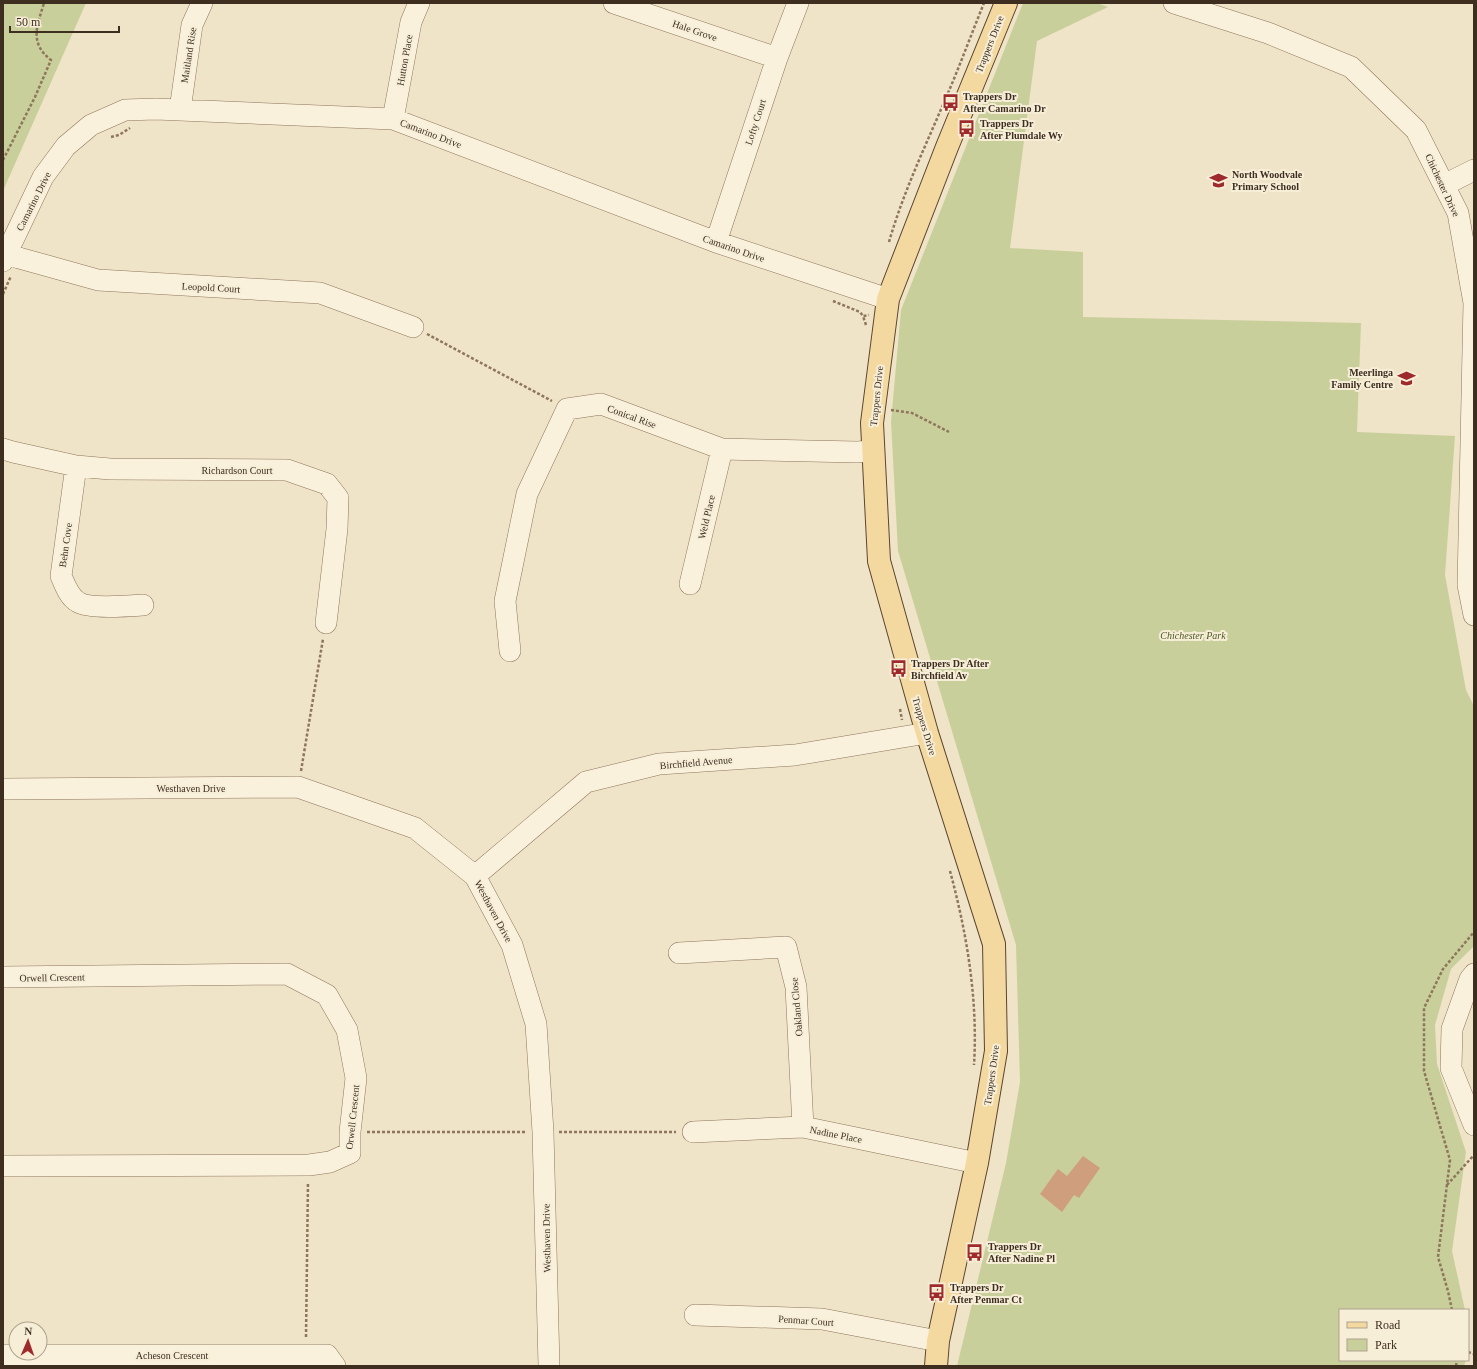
<svg xmlns="http://www.w3.org/2000/svg" width="1477" height="1369" font-family="'Times New Roman',serif">
	<style>
		.green { fill: #c9cf9b }
		.building { fill: #cf9f7d }
		.lines { fill: none; stroke-linecap: round; stroke-linejoin: round }
		.minor-casing { stroke: #8d765c; stroke-width: 22 }
		.major-casing { stroke: #5b4430; stroke-width: 24 }
		.path { stroke: #8d765c; stroke-width: 2.5; stroke-dasharray: 3 2; stroke-linecap: butt }
		.minor { stroke: #faf1dc; stroke-width: 21 }
		.major { stroke: #f3d9a0; stroke-width: 22 }
		.labels { text-anchor: middle; stroke-width: 4; stroke-linejoin: round; paint-order: stroke }
		.street-label { font-size: 10px; fill: #3d2e20; stroke: #f7eed8 }
		.poi-label { font-size: 10px; font-weight: bold; fill: #3d2e20; stroke: #f7eed8; text-anchor: start }
		.park-label { font-size: 10px; font-style: italic; fill: #4d5a26; stroke: #f7eed8 }
	</style>
	<rect width="100%" height="100%" fill="#f0e4c8"/>
	<path class="green" d="M 3,3 L 86,3 L 3,191 Z
		M 1023,3 L 1097,3 L 1108,7 L 1037,41 L 1010,248 L 1083,252 L 1083,317 L 1361,323 L 1357,432 L 1455,436 L 1445,575 L 1466,690 L 1474,706 L 1474,946 L 1451,969 L 1435,1025 L 1437,1064 L 1466,1152 L 1452,1251 L 1465,1310 L 1340,1310 L 1340,1360 L 1466,1360 L 1464,1366 L 957,1366 L 1006,1163 L 1020,1082 L 1016,945 L 898,551 L 891,422 L 901,310 Z"/>
	<path class="building" d="M 1083,1156 L 1100,1168 L 1079,1198 L 1074,1195 L 1062,1212 L 1040,1194 L 1058,1169 L 1067,1176 Z"/>
	<g class="lines">
		<defs>
			<path id="minor" d="M 614,3 L 777,58
				M 1174,3 L 1268,33 L 1351,67 L 1416,130 L 1458,213 L 1474,303 L 1468,585 L 1474,615
				M 180,110 L 192,25 L 202,3
				M 393,119 L 411,22 L 419,3
				M 1444,185 L 1474,170
				M 716,242 L 777,58 L 798,3
				M 7,252 L 19,258 L 98,280 L 320,293 L 413,327
				M 3,261 L 43,177 L 66,146 L 91,125 L 125,110 L 156,109 L 393,119 L 716,242 L 888,299
				M 3,449 L 13,452 L 76,466 L 110,469 L 287,470 L 327,484 L 338,498 L 337,529 L 326,623
				M 76,466 L 61,576 C 65,585 69,597 78,602 C 88,609 129,606 143,605
				M 690,584 L 722,449
				M 510,651 L 505,601 L 527,494 L 567,409 L 601,404 L 722,449 L 857,452 L 873,451
				M 3,789 L 298,787 L 415,828 L 475,876 L 512,945 L 536,1024 L 543,1132 L 549,1366
				M 475,876 L 586,782 L 659,764 L 795,755 L 927,733
				M 679,953 L 786,947 L 796,987 L 803,1127
				M 1474,974 L 1470,979 L 1452,1029 L 1451,1068 L 1474,1125
				M 3,977 L 287,974 L 327,995 L 347,1030 L 356,1078 L 350,1132 L 350,1153 L 330,1162 L 309,1165 L 3,1166
				M 693,1132 L 803,1127 L 977,1163
				M 695,1315 L 822,1319 L 938,1341
				M 3,1355 L 327,1355 L 335,1366"/>
			<path id="major" d="M 936,1366 L 938,1341 L 977,1163 L 996,1051 L 994,944 L 927,733 L 879,561 L 872,423 L 888,299 L 947,147 L 1006,3"/>
		</defs>
		<use href="#minor" class="minor-casing"/>
		<use href="#major" class="major-casing"/>
		<path class="path" d="M 111,137 L 119,135 L 130,128
			M 3,160 L 35,97 L 51,60 C 29,43 37,26 44,3
			M 889,242 C 903,193 925,147 945,100 C 959,68 971,35 984,3
			M 3,294 L 11,276
			M 833,301 L 860,312 L 863,316
			M 866,325 L 863,316 L 869,315
			M 427,334 L 552,401
			M 891,410 L 912,413 L 949,432
			M 900,709 L 902,720
			M 301,771 L 323,639
			M 950,871 C 967,934 978,1000 974,1065
			M 367,1132 L 526,1132
			M 559,1132 L 676,1132
			M 1447,1185 L 1474,1155
			M 1452,1310 L 1448,1291 L 1438,1257 L 1450,1160 L 1424,1071 L 1424,1008 L 1443,969 L 1474,932
			M 306,1337 L 308,1182
			M 1468,1352 L 1474,1354
			M 1456,1366 L 1457,1360"/>
		<use href="#minor" class="minor"/>
		<use href="#major" class="major"/>
	</g>
	<defs>
		<symbol id="bus-bare" viewBox="-9 -9 18 18"><path d="M-5-6H5V4H4V6H2V4H-2V6H-4V4H-5ZM-3.5-4V0h7V-4ZM-3.5 1.2v1.5H-2V1.2ZM2 1.2v1.5H3.5V1.2Z" fill="#9e2a2b" stroke="#f7eed8" stroke-width="2.5" paint-order="stroke"/></symbol>
		<symbol id="school-bare" viewBox="-9 -9 18 18"><path d="M0-5L7-2L0 1L-7-2ZM-4 1L0 2.5L4 1V4Q0 6-4 4Z" fill="#9e2a2b" stroke="#f7eed8" stroke-width="2.5" paint-order="stroke"/></symbol>
	</defs>
	<g fill-rule="evenodd">
		<use href="#bus-bare" x="938" y="90" width="25" height="25"/>
		<use href="#bus-bare" x="954" y="116" width="25" height="25"/>
		<use href="#school-bare" x="1206" y="168" width="25" height="25"/>
		<use href="#school-bare" x="1394" y="366" width="25" height="25"/>
		<use href="#bus-bare" x="886" y="656" width="25" height="25"/>
		<use href="#bus-bare" x="962" y="1240" width="25" height="25"/>
		<use href="#bus-bare" x="924" y="1280" width="25" height="25"/>
	</g>
	<g class="labels">
		<g class="street-label">
			<text transform="translate(695 30) rotate(19)" y="4">Hale Grove</text>
			<text transform="translate(989 44) rotate(-68)" y="4">Trappers Drive</text>
			<text transform="translate(188 55) rotate(-81)" y="4">Maitland Rise</text>
			<text transform="translate(404 60) rotate(-80)" y="4">Hutton Place</text>
			<text transform="translate(755 122) rotate(-72)" y="4">Lofty Court</text>
			<text transform="translate(431 133) rotate(21)" y="4">Camarino Drive</text>
			<text transform="translate(1443 185) rotate(65)" y="4">Chichester Drive</text>
			<text transform="translate(33 201) rotate(-63)" y="4">Camarino Drive</text>
			<text transform="translate(734 248) rotate(19)" y="4">Camarino Drive</text>
			<text transform="translate(211 287) rotate(3)" y="4">Leopold Court</text>
			<text transform="translate(876 396) rotate(-84)" y="4">Trappers Drive</text>
			<text transform="translate(632 416) rotate(20)" y="4">Conical Rise</text>
			<text x="237" y="474">Richardson Court</text>
			<text transform="translate(706 517) rotate(-77)" y="4">Weld Place</text>
			<text transform="translate(65 545) rotate(-82)" y="4">Behn Cove</text>
			<text transform="translate(925 726) rotate(73)" y="4">Trappers Drive</text>
			<text transform="translate(696 762) rotate(-5)" y="4">Birchfield Avenue</text>
			<text x="191" y="792">Westhaven Drive</text>
			<text transform="translate(494 911) rotate(62)" y="4">Westhaven Drive</text>
			<text transform="translate(52 977) rotate(-1)" y="4">Orwell Crescent</text>
			<text transform="translate(796 1007) rotate(-95)" y="4">Oakland Close</text>
			<text transform="translate(991 1075) rotate(-82)" y="4">Trappers Drive</text>
			<text transform="translate(352 1117) rotate(-84)" y="4">Orwell Crescent</text>
			<text transform="translate(836 1134) rotate(11)" y="4">Nadine Place</text>
			<text transform="translate(546 1238) rotate(-91)" y="4">Westhaven Drive</text>
			<text transform="translate(806 1320) rotate(4)" y="4">Penmar Court</text>
			<text x="172" y="1359">Acheson Crescent</text>
		</g>
		<g class="poi-label">
			<text x="963" y="100">Trappers Dr<tspan x="963" dy="12">After Camarino Dr</tspan></text>
			<text x="980" y="127">Trappers Dr<tspan x="980" dy="12">After Plumdale Wy</tspan></text>
			<text x="1232" y="178">North Woodvale<tspan x="1232" dy="12">Primary School</tspan></text>
			<text x="1393" y="376" text-anchor="end">Meerlinga<tspan x="1393" dy="12">Family Centre</tspan></text>
			<text x="911" y="667">Trappers Dr After<tspan x="911" dy="12">Birchfield Av</tspan></text>
			<text x="988" y="1250">Trappers Dr<tspan x="988" dy="12">After Nadine Pl</tspan></text>
			<text x="950" y="1291">Trappers Dr<tspan x="950" dy="12">After Penmar Ct</tspan></text>
		</g>
		<g class="park-label">
			<text x="1193" y="639">Chichester Park</text>
		</g>
	</g>
	<rect width="1477" height="1369" fill="none" stroke="#3d2e20" stroke-width="8"/>
	<rect x="1339" y="1309" width="130" height="52" fill="#f7eed8" stroke="#ada18e"/>
	<rect x="1347" y="1322" width="20" height="6" fill="#f3d9a0" stroke="#ada18e"/>
	<text x="1375" y="1329" font-size="12" fill="#3d2e20">Road</text>
	<rect x="1347" y="1339" width="20" height="12" fill="#c9cf9b" stroke="#ada18e"/>
	<text x="1375" y="1349" font-size="12" fill="#3d2e20">Park</text>
	<g transform="translate(28 1341) rotate(2)"><circle r="19" fill="#f7eed8" stroke="#ada18e"/>
	<path d="M0-3L7 15L0 10L-7 15Z" fill="#9e2a2b"/>
	<text y="-6" font-size="11" font-weight="bold" text-anchor="middle" fill="#3d2e20">N</text>
	</g>
	<path d="M10 26v6h109v-6" fill="none" stroke="#3d2e20" stroke-width="2"/>
	<text x="16" y="26" font-size="12" fill="#3d2e20" stroke="#f7eed8" stroke-width="3" paint-order="stroke">50 m</text>
</svg>
